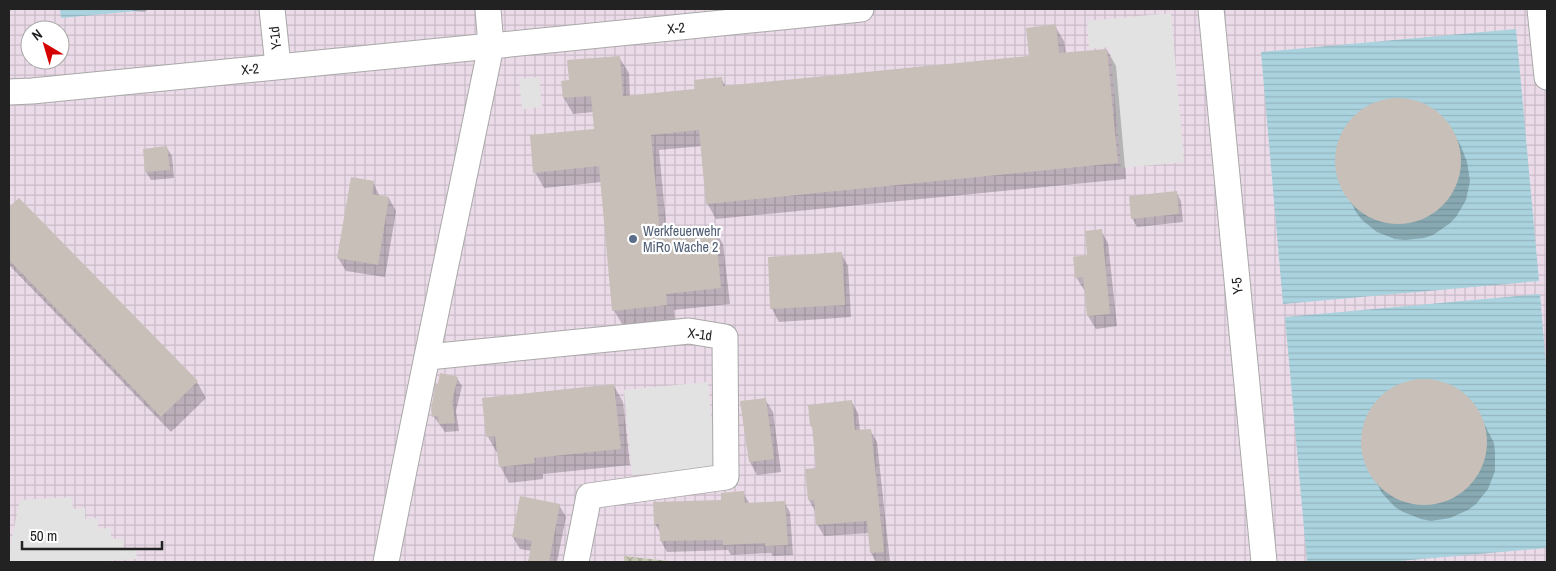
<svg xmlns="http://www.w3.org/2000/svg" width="1556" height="571" font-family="'Archivo Narrow',sans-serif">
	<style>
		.industrial { fill: url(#industrial-grid); fill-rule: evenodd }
		.construction { fill: url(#construction-cross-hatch) }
		.parking { fill: #e2e2e2 }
		.water { fill: url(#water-rules) }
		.shadow { fill: #0003 }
		.building { fill: #c7bfb8 }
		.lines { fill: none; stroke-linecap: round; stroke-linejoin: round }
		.minor-casing { stroke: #a9a9a9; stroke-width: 27 }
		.minor { stroke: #fff; stroke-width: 25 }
		.service-dot { fill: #5c6f8a; stroke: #fff; stroke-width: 2 }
		.labels { text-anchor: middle; stroke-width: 4.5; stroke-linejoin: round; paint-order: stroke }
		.street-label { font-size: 14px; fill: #222; stroke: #fff }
		.service-label { font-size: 14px; fill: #4e5e75; stroke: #fff; text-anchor: start }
	</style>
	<defs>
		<pattern id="industrial-grid" width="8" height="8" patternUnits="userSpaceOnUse" patternTransform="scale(1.25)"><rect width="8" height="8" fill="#ebdbe8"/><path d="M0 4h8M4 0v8" fill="none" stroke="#c9bcc7"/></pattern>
		<pattern id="construction-cross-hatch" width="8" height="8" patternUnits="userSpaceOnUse" patternTransform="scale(1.25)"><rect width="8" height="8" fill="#c7c7b4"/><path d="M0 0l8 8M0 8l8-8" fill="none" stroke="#abab9a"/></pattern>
		<pattern id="water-rules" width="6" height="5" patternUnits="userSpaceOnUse" patternTransform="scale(1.25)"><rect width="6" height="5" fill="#aad3df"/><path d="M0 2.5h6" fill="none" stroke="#92b5bf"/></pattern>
	</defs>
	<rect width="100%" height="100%" fill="#f2efe9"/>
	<path class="industrial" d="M 9,9 L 1547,9 L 1547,562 L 679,562 L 624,556 L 624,562 L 9,562 ZM 30,30 L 60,30 L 60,60 L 30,60 Z"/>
	<path class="construction" d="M 624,556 L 679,562 L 624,562 Z"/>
	<path class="parking" d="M 1171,13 L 1184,162 L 1121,168 L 1110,47 L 1089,49 L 1087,21 Z
		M 539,77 L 542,107 L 522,109 L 519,79 Z
		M 708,382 L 716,467 L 632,475 L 624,390 Z
		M 72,497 L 73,509 L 85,508 L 85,519 L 98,518 L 98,529 L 111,528 L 111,539 L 123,538 L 124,549 L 136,548 L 137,559 L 84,562 L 9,562 L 9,551 L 20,500 Z"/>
	<path class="water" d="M 60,9 L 159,9 L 61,18 Z
		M 1516,29 L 1539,281 L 1283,304 L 1261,52 Z
		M 1540,294 L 1547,378 L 1547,548 L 1388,562 L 1307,562 L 1285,317 Z"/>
	<path class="shadow" d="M 130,9 L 149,9 L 144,12 L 134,11 Z
		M 1055,26 L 1064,41 L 1066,54 L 1107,50 L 1116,66 L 1126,179 L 716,219 L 707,203 L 702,146 L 659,150 L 667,234 L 714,229 L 723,244 L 730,304 L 674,310 L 675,321 L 623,326 L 614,310 L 602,182 L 544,188 L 535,172 L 595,130 L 594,112 L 573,114 L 564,98 L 570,81 L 619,57 L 629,73 L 630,97 L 696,91 L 721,78 L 726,87 L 1030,58 Z
		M 1401,100 L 1420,103 L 1437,113 L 1444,120 L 1460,144 L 1467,162 L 1470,181 L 1466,200 L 1456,217 L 1449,224 L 1433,235 L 1424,238 L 1405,240 L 1395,239 L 1377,232 L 1362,220 L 1356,212 L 1340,182 L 1336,158 L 1340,139 L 1350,123 L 1356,115 L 1373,105 L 1382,102 Z
		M 167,148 L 172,156 L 174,178 L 151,180 L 146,172 Z
		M 373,182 L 380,197 L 389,198 L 396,211 L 385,277 L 346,271 L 338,258 Z
		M 1176,192 L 1181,201 L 1183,222 L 1137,227 L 1132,218 Z
		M 19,200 L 197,382 L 206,398 L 171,432 L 9,265 L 9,209 Z
		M 1101,231 L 1108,243 L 1117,326 L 1096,329 L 1088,316 L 1086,290 L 1084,290 L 1076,277 Z
		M 841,253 L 848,266 L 851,317 L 779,322 L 772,309 L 769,258 Z
		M 457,378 L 462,386 L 456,411 L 459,431 L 445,432 L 434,417 Z
		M 1417,380 L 1437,381 L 1446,384 L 1463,393 L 1476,408 L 1494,443 L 1495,452 L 1495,471 L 1488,489 L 1476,504 L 1468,510 L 1450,518 L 1431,521 L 1421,519 L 1403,512 L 1395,507 L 1382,493 L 1364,458 L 1362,432 L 1370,411 L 1383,396 L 1399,385 Z
		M 614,386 L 623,402 L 630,465 L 543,474 L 543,479 L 509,483 L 500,466 L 498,453 L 497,453 L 488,437 L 484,399 Z
		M 765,399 L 773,412 L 781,472 L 757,475 L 750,462 Z
		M 851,401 L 858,413 L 860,431 L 870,430 L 877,442 L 890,562 L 876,562 L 871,553 L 869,533 L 824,536 L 817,524 L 816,513 L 809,500 L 817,469 L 814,430 L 811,426 Z
		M 743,493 L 750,504 L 784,502 L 790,512 L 793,555 L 773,556 L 771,553 L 731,555 L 728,550 L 667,552 L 661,541 L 661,534 L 655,524 L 722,502 Z
		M 559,505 L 566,517 L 557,562 L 529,562 L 532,551 L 520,549 L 513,537 Z"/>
	<path class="building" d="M 1056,24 L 1059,53 L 1107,49 L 1118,163 L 706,204 L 699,130 L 651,135 L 660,233 L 715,227 L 721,288 L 666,294 L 667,305 L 612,311 L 599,166 L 533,173 L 530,135 L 594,129 L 591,96 L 563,98 L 561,81 L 569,80 L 567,60 L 620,56 L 623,96 L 695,89 L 694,80 L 722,77 L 723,86 L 1029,56 L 1026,28 Z
		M1335 161a63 63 0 1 1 126 0a63 63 0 1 1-126 0Z
		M 167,146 L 170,170 L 145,172 L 143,149 Z
		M 351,177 L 374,181 L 372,194 L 389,197 L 378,265 L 337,258 Z
		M 1177,191 L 1179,214 L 1131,219 L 1129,196 Z
		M 19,198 L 198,381 L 161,417 L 9,260 L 9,207 Z
		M 1102,229 L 1110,314 L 1087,316 L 1083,277 L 1075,278 L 1073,257 L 1087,255 L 1085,231 Z
		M 842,252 L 845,305 L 770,309 L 768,257 Z
		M 440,373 L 458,377 L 452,401 L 455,423 L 439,424 L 438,416 L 432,417 L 431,409 L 436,383 L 438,384 Z
		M1361 442a63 63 0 1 1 126 0a63 63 0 1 1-126 0Z
		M 614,384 L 621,449 L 534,458 L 535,463 L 499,467 L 495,436 L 486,437 L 482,398 Z
		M 766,398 L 774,459 L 749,462 L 740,401 Z
		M 852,400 L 855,430 L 871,429 L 884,552 L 870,553 L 867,521 L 816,525 L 814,500 L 808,500 L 805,469 L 816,468 L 812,426 L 810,426 L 808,405 Z
		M 744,491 L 745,503 L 785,501 L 788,545 L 765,546 L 765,543 L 723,545 L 723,540 L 660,541 L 659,524 L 654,524 L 653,502 L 721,500 L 721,493 Z
		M 520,496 L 560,504 L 549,562 L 528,562 L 532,541 L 512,537 Z"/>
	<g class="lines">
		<defs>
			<path id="minor" d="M 272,9 L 278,66
				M 488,9 L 491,46 L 861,9
				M 1211,9 L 1264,562
				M 1540,9 L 1547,77
				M 9,92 L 32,91 L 491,46 C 456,218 419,390 386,562
				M 428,357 L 689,331 L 725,337 L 726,477 L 589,496 L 576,562"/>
		</defs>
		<use href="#minor" class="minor-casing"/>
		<use href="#minor" class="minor"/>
	</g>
	<circle class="service-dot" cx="633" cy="239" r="5"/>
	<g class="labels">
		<g class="street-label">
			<text transform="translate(676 28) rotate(-6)" y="5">X-2</text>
			<text transform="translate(275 38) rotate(-96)" y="5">Y-1d</text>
			<text transform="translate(250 69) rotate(-6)" y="5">X-2</text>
			<text transform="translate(1237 286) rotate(-95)" y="5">Y-5</text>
			<text transform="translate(700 334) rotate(7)" y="5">X-1d</text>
		</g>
		<g class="service-label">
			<text x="643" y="236">Werkfeuerwehr<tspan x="643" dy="16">MiRo Wache 2</tspan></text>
		</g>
	</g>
	<rect width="1556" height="571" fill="none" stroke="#222222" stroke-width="20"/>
	<g transform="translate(45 45) rotate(322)"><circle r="24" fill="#ffffff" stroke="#a7a7a7"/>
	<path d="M0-4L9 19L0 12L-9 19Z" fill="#d40000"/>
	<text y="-8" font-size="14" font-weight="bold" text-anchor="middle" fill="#222222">N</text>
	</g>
	<path d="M22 541v8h140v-8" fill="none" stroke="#222222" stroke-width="2.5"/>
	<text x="30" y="541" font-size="15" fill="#222222" stroke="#ffffff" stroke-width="4" paint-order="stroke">50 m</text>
</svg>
